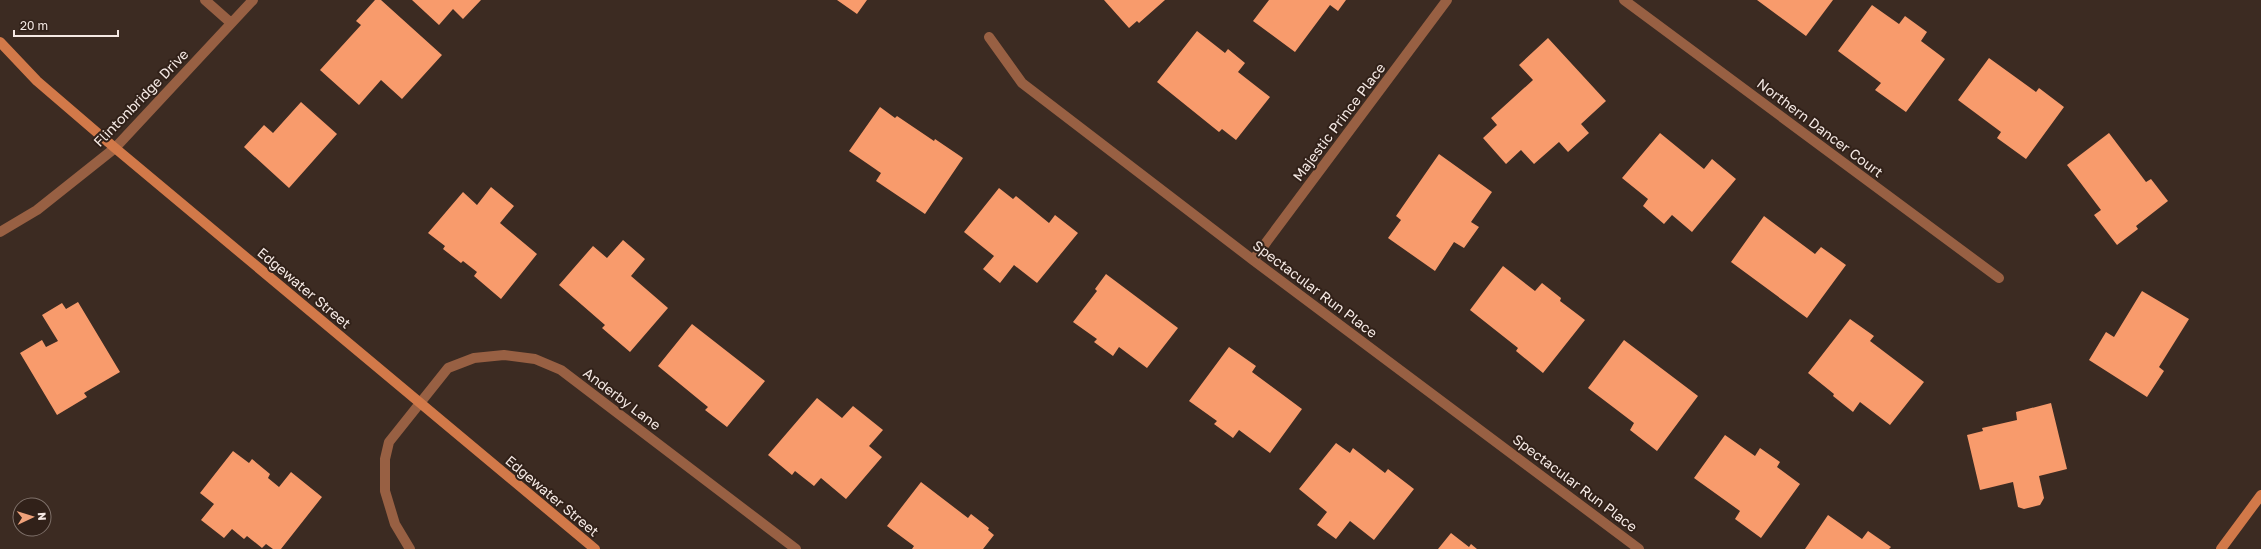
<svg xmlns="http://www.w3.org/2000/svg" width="2261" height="549" font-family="'Golos Text',sans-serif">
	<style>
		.building { fill: #f89b6c }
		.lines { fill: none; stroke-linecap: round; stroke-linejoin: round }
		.street { stroke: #986043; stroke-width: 10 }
		.secondary { stroke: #d27949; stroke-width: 10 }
		.labels { text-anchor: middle; stroke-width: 4; stroke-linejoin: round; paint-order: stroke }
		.street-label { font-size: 14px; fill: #f5e9e4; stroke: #312119 }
	</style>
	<rect width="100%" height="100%" fill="#3c2b22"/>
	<path class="building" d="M 375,0 L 381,0 L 442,55 L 402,99 L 381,80 L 359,105 L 320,70 L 361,25 L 356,21 Z
		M 412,0 L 481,0 L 463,19 L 453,9 L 439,25 Z
		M 837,0 L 867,0 L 857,14 Z
		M 1104,0 L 1165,0 L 1139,23 L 1137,21 L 1129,28 Z
		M 1269,0 L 1346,0 L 1338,11 L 1330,5 L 1295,52 L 1253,21 Z
		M 1757,0 L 1833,0 L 1806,36 Z
		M 1872,5 L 1899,24 L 1905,16 L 1927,32 L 1921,41 L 1945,59 L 1906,112 L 1875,90 L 1881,83 L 1838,51 Z
		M 1197,31 L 1225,53 L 1228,49 L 1245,63 L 1238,72 L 1270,97 L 1236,140 L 1222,129 L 1219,132 L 1157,82 Z
		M 1548,38 L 1606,101 L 1581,124 L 1589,133 L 1568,152 L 1559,142 L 1534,164 L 1521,150 L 1506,164 L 1483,138 L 1497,125 L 1491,118 L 1533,80 L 1519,65 Z
		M 1989,58 L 2036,92 L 2039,88 L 2064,107 L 2026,159 L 1997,138 L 2001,132 L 1958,100 Z
		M 301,102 L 337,134 L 289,188 L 244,147 L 264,125 L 273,133 Z
		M 880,107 L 895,118 L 897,116 L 934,141 L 935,139 L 963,158 L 925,214 L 876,181 L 881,173 L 849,151 Z
		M 1660,133 L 1704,169 L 1712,159 L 1736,179 L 1692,232 L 1672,215 L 1664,224 L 1643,206 L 1648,199 L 1622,178 Z
		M 2109,133 L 2146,182 L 2151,179 L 2168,201 L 2136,226 L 2138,229 L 2117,245 L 2094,215 L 2101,210 L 2067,165 Z
		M 1439,154 L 1492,192 L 1471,222 L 1479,227 L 1464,248 L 1454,242 L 1435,271 L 1388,238 L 1401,220 L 1396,216 Z
		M 491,187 L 514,206 L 500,223 L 537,254 L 501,299 L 474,276 L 477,272 L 463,261 L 461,263 L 443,249 L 445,246 L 428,233 L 463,192 L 477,205 Z
		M 999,188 L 1013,199 L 1016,196 L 1049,223 L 1055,215 L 1078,233 L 1037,283 L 1014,265 L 1000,283 L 983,269 L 994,256 L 964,232 Z
		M 1764,216 L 1815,254 L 1821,247 L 1846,265 L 1807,318 L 1731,262 Z
		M 623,240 L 645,259 L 631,276 L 668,308 L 630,352 L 602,328 L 605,325 L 559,285 L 593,246 L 607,258 Z
		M 1503,266 L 1535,291 L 1542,283 L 1561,298 L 1560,301 L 1585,320 L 1543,373 L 1516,351 L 1518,348 L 1470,310 Z
		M 1106,274 L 1178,328 L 1147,368 L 1119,347 L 1113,356 L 1094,342 L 1097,339 L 1073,322 L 1097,291 L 1095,289 Z
		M 2142,291 L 2189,319 L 2159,367 L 2164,371 L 2147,397 L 2089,360 L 2106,332 L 2114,337 Z
		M 78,302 L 120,372 L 84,393 L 87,397 L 57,415 L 20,353 L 42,340 L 46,347 L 58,341 L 42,315 L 62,303 L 66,309 Z
		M 1850,319 L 1874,336 L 1870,341 L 1924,382 L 1890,425 L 1860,402 L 1853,412 L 1833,396 L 1834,394 L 1808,373 Z
		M 692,324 L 765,381 L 727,427 L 705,410 L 708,407 L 658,366 Z
		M 1624,340 L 1698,396 L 1657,451 L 1630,430 L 1634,423 L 1588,388 Z
		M 1229,347 L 1256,366 L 1252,372 L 1302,409 L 1270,453 L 1239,430 L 1233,438 L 1214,424 L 1217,421 L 1189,401 Z
		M 817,398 L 842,418 L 853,406 L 883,430 L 869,446 L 882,457 L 846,499 L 821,478 L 814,486 L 795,471 L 792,475 L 768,455 Z
		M 2051,403 L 2067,469 L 2039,476 L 2044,498 L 2040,505 L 2024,509 L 2018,507 L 2013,482 L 1980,490 L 1967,435 L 1983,431 L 1982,428 L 2017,420 L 2016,412 Z
		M 1725,435 L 1755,456 L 1760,448 L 1780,462 L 1777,467 L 1800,484 L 1761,538 L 1735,519 L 1740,511 L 1694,478 Z
		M 1336,443 L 1350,453 L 1353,448 L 1385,473 L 1388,469 L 1414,489 L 1374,540 L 1350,521 L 1336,539 L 1317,525 L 1327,512 L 1299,489 Z
		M 233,451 L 249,463 L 252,459 L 270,474 L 268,478 L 279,487 L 291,472 L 322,497 L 281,549 L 273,549 L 266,544 L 262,548 L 247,536 L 244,539 L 232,529 L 224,538 L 201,520 L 214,504 L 200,493 Z
		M 921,482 L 968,518 L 971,514 L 989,528 L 988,530 L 994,535 L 983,549 L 912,549 L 914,546 L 887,526 Z
		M 1828,515 L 1862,539 L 1868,531 L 1891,547 L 1889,549 L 1805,549 Z
		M 1451,533 L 1469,547 L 1471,544 L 1477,549 L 1438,549 Z"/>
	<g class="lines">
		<path class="street" d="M 205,0 L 231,23
			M 1624,0 L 1999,278
			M 989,37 L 1022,83 L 1253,260 L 1639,549
			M 0,232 L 37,210 L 115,148 L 253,0
			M 1253,260 L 1447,0
			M 410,549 L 395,524 L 385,491 L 385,459 L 389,442 L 448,368 L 474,358 L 504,355 L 535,359 L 561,370 L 796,549"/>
		<path class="secondary" d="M 0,42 L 37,81 L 115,148 L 595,549
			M 2221,549 L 2261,495"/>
	</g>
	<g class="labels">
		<g class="street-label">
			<text transform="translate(141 98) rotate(-46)" y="5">Flintonbridge Drive</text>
			<text transform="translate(1339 122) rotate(-53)" y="5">Majestic Prince Place</text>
			<text transform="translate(1820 128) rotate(37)" y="5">Northern Dancer Court</text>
			<text transform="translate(304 288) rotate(40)" y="5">Edgewater Street</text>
			<text transform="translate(1315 289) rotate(37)" y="5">Spectacular Run Place</text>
			<text transform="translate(622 399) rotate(37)" y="5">Anderby Lane</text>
			<text transform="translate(1575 483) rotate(37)" y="5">Spectacular Run Place</text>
			<text transform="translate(552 496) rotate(40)" y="5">Edgewater Street</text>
		</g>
	</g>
	<g transform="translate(32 517) rotate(86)"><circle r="19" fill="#312119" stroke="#7f716a"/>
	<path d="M0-3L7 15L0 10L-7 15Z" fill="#f0a27a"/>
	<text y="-6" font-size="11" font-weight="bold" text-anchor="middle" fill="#f5e9e4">N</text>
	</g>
	<path d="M14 30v6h104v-6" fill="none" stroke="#f5e9e4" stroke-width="2"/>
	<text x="20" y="30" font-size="12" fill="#f5e9e4" stroke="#312119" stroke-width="3" paint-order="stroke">20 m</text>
</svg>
